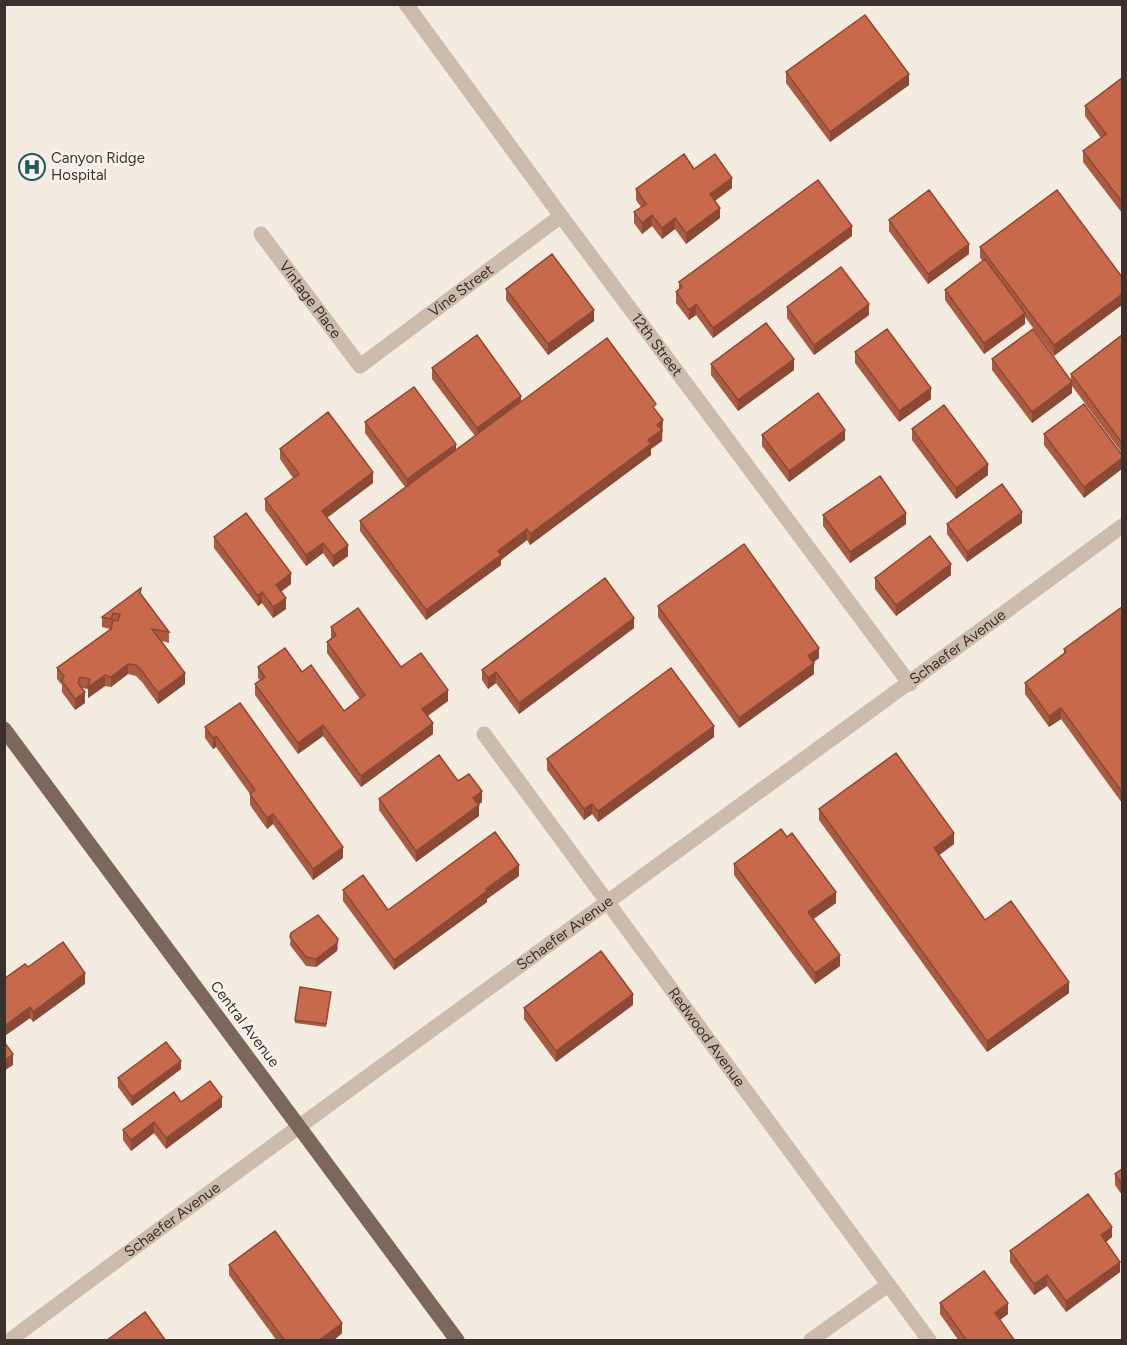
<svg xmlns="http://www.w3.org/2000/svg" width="1127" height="1345" font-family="Figtree,sans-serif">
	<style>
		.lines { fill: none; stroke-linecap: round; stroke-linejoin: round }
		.minor { stroke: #cdbbac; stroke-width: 15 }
		.major { stroke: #7d675c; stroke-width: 15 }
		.wall { fill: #ac5a40 }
		.shaded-wall { fill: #8c4a34 }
		.building { fill: #c8694b; stroke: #8c4a34; stroke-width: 1.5 }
		.labels { text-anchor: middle; stroke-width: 4.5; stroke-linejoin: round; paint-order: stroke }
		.poi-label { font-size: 15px; fill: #3b302b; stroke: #fbf5ee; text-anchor: start }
		.street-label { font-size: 15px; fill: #3b302b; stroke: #fbf5ee }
	</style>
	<rect width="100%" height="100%" fill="#f4ebe1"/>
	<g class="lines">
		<g class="minor">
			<path id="s1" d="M 406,4 L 561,216 L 910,684"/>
			<path id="s2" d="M 261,234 L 360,366 L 561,216"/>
			<path id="s3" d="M 484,734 L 929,1340"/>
			<path id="s4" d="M 10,1340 C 378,1065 753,799 1122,526"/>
			<path d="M 811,1340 L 888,1285"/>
		</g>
		<path class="major" d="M 4,729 L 457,1340"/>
	</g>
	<path class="wall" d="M 786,72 L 909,85 L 830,142 L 786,83 Z
		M 1122,78 L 1122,213 L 1083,162 L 1083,151 L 1101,138 L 1085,116 L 1085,106 Z
		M 694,169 L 732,188 L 715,201 L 720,218 L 686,244 L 675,229 L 662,239 L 652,226 L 642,234 L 634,223 L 634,212 L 641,207 L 636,200 L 636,189 Z
		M 1057,190 L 1054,356 L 1025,317 L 1025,324 L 984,354 L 945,300 L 945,290 L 983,261 L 980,258 L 980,247 Z
		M 889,220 L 969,254 L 928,284 L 889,231 Z
		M 852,236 L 713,338 L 696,315 L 689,320 L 676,303 L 676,292 L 679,289 L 679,282 Z
		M 506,289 L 594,321 L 548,355 L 506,300 Z
		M 787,307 L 869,315 L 814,355 L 787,318 Z
		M 1122,335 L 1122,453 L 1072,386 L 1072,393 L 1032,423 L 992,370 L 992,359 L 1071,380 L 1071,374 Z
		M 855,352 L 931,399 L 899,422 L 855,363 Z
		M 711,364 L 794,370 L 738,411 L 711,375 Z
		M 432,368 L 521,402 L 656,412 L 663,431 L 662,432 L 662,441 L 651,449 L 651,455 L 530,545 L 527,540 L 501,560 L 501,565 L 426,620 L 360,531 L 360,521 L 405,487 L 365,433 L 365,422 L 456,450 L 475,436 L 432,379 Z
		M 912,429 L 988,475 L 956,499 L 912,440 Z
		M 1044,434 L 1122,455 L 1084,498 L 1044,445 Z
		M 762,435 L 845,440 L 789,482 L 762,446 Z
		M 280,449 L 373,483 L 327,518 L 348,556 L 333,567 L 323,553 L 306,566 L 265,510 L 265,499 L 293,478 L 280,459 Z
		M 823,515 L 906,524 L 850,563 L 823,526 Z
		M 1022,523 L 967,562 L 947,534 L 947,524 Z
		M 214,537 L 291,584 L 281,592 L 286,609 L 273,618 L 262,603 L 258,606 L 214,548 Z
		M 951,575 L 896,616 L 875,589 L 875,578 Z
		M 141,595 L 169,632 L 169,643 L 162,641 L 185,684 L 158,704 L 142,682 L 136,676 L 128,674 L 111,687 L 105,686 L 88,698 L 88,689 L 82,688 L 85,703 L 75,710 L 62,692 L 62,685 L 57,679 L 57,668 L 110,629 L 102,627 L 102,617 Z
		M 658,606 L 819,658 L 813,663 L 814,674 L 739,728 L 658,617 Z
		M 1122,607 L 1122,803 L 1061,719 L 1049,727 L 1025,694 L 1025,683 L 1064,654 L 1064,649 Z
		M 331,627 L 401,667 L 448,701 L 428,716 L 433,734 L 361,787 L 323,736 L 298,754 L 255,695 L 255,684 L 260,680 L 258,678 L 258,667 L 302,672 L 344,711 L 360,699 L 327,653 L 327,642 L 331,639 Z
		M 634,628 L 519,714 L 496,683 L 488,689 L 482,680 L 482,670 Z
		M 240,703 L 343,858 L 313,880 L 273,824 L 267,829 L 250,805 L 250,794 L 216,747 L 213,749 L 205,738 L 205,727 Z
		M 714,737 L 598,822 L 592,814 L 584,820 L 547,770 L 547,759 Z
		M 458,781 L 482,802 L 478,805 L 479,816 L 416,862 L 379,810 L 379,799 Z
		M 819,809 L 954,844 L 939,855 L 985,920 L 1069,993 L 987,1052 L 819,820 Z
		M 734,864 L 836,903 L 813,919 L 840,966 L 815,984 L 734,875 Z
		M 519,876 L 487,899 L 487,902 L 394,970 L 343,901 L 343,890 L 388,910 Z
		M 291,933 L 338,947 L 337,951 L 316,967 L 306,966 L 290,945 Z
		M 28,967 L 85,984 L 33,1022 L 30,1018 L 6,1035 L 4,1033 L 4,979 Z
		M 331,992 L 326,1027 L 295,1023 L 295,1020 Z
		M 633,1005 L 556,1062 L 524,1019 L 524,1008 Z
		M 181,1069 L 132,1106 L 118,1087 L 118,1078 Z
		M 181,1102 L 222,1107 L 166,1149 L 154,1133 L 131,1151 L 123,1140 L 123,1130 Z
		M 1122,1169 L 1122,1195 L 1115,1185 L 1115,1174 Z
		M 1112,1237 L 1106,1242 L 1120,1272 L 1066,1312 L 1047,1286 L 1034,1295 L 1010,1262 L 1010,1251 Z
		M 229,1265 L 342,1333 L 333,1341 L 277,1341 L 229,1275 Z
		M 940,1303 L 1008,1314 L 1000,1320 L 1015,1341 L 959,1341 L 940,1314 Z"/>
	<path class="shaded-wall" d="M 909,74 L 909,85 L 830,142 L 830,132 Z
		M 732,178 L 732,188 L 710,204 L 710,194 Z
		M 720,208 L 720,218 L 686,244 L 686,233 Z
		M 652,215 L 652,226 L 642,234 L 642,223 Z
		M 675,218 L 675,229 L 662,239 L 662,228 Z
		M 852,226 L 852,236 L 713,338 L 713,328 Z
		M 969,244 L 969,254 L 928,284 L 928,274 Z
		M 1122,294 L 1122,305 L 1054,356 L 1054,345 Z
		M 696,304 L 696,315 L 689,320 L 689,310 Z
		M 869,304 L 869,315 L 814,355 L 814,345 Z
		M 594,310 L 594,321 L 548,355 L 548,344 Z
		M 1025,313 L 1025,324 L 984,354 L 984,343 Z
		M 794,359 L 794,370 L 738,411 L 738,400 Z
		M 1072,382 L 1072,393 L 1032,423 L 1032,412 Z
		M 931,388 L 931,399 L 899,422 L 899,411 Z
		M 521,396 L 521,406 L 477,439 L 477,428 Z
		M 663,420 L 662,441 L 651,449 L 651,455 L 530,545 L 530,534 L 648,440 L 657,425 Z
		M 845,430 L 845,440 L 789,482 L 789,471 Z
		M 456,444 L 456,455 L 407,490 L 407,479 Z
		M 1122,458 L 1122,469 L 1084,498 L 1084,487 Z
		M 988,464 L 988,475 L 956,499 L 956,488 Z
		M 373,472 L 373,483 L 322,521 L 322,511 Z
		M 1022,512 L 1022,523 L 967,562 L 967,552 Z
		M 906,513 L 906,524 L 850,563 L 850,552 Z
		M 527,529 L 527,540 L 501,560 L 501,565 L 426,620 L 426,610 L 498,551 Z
		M 323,543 L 323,553 L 306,566 L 306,555 Z
		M 348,545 L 348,556 L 333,567 L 333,556 Z
		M 951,564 L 951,575 L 896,616 L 896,605 Z
		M 291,573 L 291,584 L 276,595 L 276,585 Z
		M 262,592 L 262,603 L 258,606 L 258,596 Z
		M 286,598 L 286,609 L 273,618 L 273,607 Z
		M 634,618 L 634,628 L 519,714 L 519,703 Z
		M 819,648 L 819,658 L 808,666 L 808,656 Z
		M 814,663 L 814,674 L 739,728 L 739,718 Z
		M 128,664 L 128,674 L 111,687 L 111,677 Z
		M 496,672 L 496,683 L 488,689 L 488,678 Z
		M 185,673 L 185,684 L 158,704 L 158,693 Z
		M 105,675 L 105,686 L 88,698 L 88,687 Z
		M 448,690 L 448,701 L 422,719 L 422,709 Z
		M 85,692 L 85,703 L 75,710 L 75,699 Z
		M 1061,708 L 1061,719 L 1049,727 L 1049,716 Z
		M 433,723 L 433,734 L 361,787 L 361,776 Z
		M 323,725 L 323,736 L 298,754 L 298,743 Z
		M 714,726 L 714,737 L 598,822 L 598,811 Z
		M 216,736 L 216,747 L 213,749 L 213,738 Z
		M 482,791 L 482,802 L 473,808 L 473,798 Z
		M 592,804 L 592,814 L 584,820 L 584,809 Z
		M 479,805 L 479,816 L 416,862 L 416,851 Z
		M 273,814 L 273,824 L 267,829 L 267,818 Z
		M 954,833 L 954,844 L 934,859 L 934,848 Z
		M 343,847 L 343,858 L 313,880 L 313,869 Z
		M 519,865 L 519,876 L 487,899 L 487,902 L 394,970 L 394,960 Z
		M 836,892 L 836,903 L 808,923 L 808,912 Z
		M 338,939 L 337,951 L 316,967 L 316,959 Z
		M 840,955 L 840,966 L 815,984 L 815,973 Z
		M 85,973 L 85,984 L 33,1022 L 33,1012 Z
		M 1069,982 L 1069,993 L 987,1052 L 987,1041 Z
		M 633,994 L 633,1005 L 556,1062 L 556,1051 Z
		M 30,1007 L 30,1018 L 6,1035 L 6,1025 Z
		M 13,1054 L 13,1065 L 4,1071 L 4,1061 Z
		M 181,1061 L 181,1069 L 132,1106 L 132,1097 Z
		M 222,1097 L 222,1107 L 166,1149 L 166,1138 Z
		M 154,1122 L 154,1133 L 131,1151 L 131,1140 Z
		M 1112,1227 L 1112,1237 L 1101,1246 L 1101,1235 Z
		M 1120,1262 L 1120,1272 L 1066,1312 L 1066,1301 Z
		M 1047,1275 L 1047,1286 L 1034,1295 L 1034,1284 Z
		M 1008,1303 L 1008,1314 L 995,1323 L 995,1313 Z
		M 342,1323 L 342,1333 L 333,1341 L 318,1341 Z"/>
	<path class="building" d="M 865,15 L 909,74 L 830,132 L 786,72 Z
		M 1122,78 L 1122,202 L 1083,151 L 1106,134 L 1085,106 Z
		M 684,154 L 694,169 L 715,154 L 732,178 L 710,194 L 720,208 L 686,233 L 675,218 L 662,228 L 652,215 L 642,223 L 634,212 L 646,204 L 636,189 Z
		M 818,180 L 852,226 L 713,328 L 696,304 L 689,310 L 676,292 L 682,287 L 679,282 Z
		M 929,190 L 969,244 L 928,274 L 889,220 Z
		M 1057,190 L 1122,277 L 1122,294 L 1054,345 L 980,247 Z
		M 552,254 L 594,310 L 548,344 L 506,289 Z
		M 985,259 L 1025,313 L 984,343 L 945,290 Z
		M 841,267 L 869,304 L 814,345 L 787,307 Z
		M 766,323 L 794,359 L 738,400 L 711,364 Z
		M 887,329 L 931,388 L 899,411 L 855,352 Z
		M 1033,329 L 1072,382 L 1032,412 L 992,359 Z
		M 477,335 L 521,396 L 477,428 L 432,368 Z
		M 1122,335 L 1122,443 L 1071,374 Z
		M 607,338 L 656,404 L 653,407 L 663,420 L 657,425 L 662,430 L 648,440 L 651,444 L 530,534 L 527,529 L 498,551 L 501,555 L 426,610 L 360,521 Z
		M 414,387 L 456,444 L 407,479 L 365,422 Z
		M 818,393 L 845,430 L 789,471 L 762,435 Z
		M 1084,404 L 1122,455 L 1122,458 L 1084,487 L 1044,434 Z
		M 944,405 L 988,464 L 956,488 L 912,429 Z
		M 328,412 L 373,472 L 322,511 L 348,545 L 333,556 L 323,543 L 306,555 L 265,499 L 299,474 L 280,449 Z
		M 880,476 L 906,513 L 850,552 L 823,515 Z
		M 1002,484 L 1022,512 L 967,552 L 947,524 Z
		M 246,513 L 291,573 L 276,585 L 286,598 L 273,607 L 262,592 L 258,596 L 214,537 Z
		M 930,536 L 951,564 L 896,605 L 875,578 Z
		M 744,544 L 819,648 L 808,656 L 814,663 L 739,718 L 658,606 Z
		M 605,578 L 634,618 L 519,703 L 496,672 L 488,678 L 482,670 Z
		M 141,588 L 140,593 L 169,632 L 152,629 L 185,673 L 158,693 L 142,671 L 136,665 L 128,664 L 111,677 L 105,675 L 88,687 L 90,679 L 80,677 L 78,683 L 85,692 L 75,699 L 62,681 L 64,676 L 57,668 L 111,629 L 113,620 L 118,621 L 120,614 L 113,613 L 111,619 L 102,617 Z
		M 1122,607 L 1122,792 L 1061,708 L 1049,716 L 1025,683 L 1066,652 L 1064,649 Z
		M 358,608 L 401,667 L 421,653 L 448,690 L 422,709 L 433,723 L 361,776 L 323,725 L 298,743 L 255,684 L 265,677 L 258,667 L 285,648 L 302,672 L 311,665 L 344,711 L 365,695 L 327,642 L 336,635 L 331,627 Z
		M 671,668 L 714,726 L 598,811 L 592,804 L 584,809 L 547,759 Z
		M 240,703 L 343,847 L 313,869 L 273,814 L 267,818 L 250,794 L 255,790 L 216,736 L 213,738 L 205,727 Z
		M 896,753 L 954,833 L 934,848 L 985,920 L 1011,901 L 1069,982 L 987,1041 L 819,809 Z
		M 439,755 L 458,781 L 469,774 L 482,791 L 473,798 L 479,805 L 416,851 L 379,799 Z
		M 781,829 L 787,837 L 792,833 L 836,892 L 808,912 L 840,955 L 815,973 L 734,864 Z
		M 495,832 L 519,865 L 486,889 L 487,891 L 394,960 L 343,890 L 363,875 L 388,910 Z
		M 318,915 L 338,939 L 337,943 L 316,959 L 306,957 L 290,937 L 291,933 Z
		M 63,942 L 85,973 L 33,1012 L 30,1007 L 6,1025 L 4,1022 L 4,979 L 25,964 L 28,967 Z
		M 601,951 L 633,994 L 556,1051 L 524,1008 Z
		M 300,987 L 331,992 L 326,1024 L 295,1020 Z
		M 4,1042 L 13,1054 L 4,1061 Z
		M 166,1042 L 181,1061 L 132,1097 L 118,1078 Z
		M 210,1081 L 222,1097 L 166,1138 L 154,1122 L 131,1140 L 123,1130 L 174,1092 L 181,1102 Z
		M 1122,1169 L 1122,1184 L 1115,1174 Z
		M 1088,1194 L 1112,1227 L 1101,1235 L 1120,1262 L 1066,1301 L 1047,1275 L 1034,1284 L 1010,1251 Z
		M 275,1231 L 342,1323 L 318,1341 L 285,1341 L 229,1265 Z
		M 984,1271 L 1008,1303 L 995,1313 L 1015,1341 L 967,1341 L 940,1303 Z
		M 145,1312 L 166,1341 L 106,1341 Z"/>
	<defs>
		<symbol id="hospital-ring" viewBox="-11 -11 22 22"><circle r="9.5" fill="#fbf5ee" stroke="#1f5a5e" stroke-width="1.5"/><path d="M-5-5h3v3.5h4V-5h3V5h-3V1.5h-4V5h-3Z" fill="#1f5a5e"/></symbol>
	</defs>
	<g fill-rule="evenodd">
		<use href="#hospital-ring" x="17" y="152" width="30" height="30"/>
	</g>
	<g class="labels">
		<g class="poi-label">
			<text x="51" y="163">Canyon Ridge<tspan x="51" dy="17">Hospital</tspan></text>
		</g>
		<g class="street-label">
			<text dy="5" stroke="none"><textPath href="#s2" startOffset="291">Vine Street</textPath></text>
			<text dy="5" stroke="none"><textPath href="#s2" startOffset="82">Vintage Place</textPath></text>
			<text dy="5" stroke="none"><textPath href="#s1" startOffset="423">12th Street</textPath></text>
			<text dy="5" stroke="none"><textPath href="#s4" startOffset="1174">Schaefer Avenue</textPath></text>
			<text dy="5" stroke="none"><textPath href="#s4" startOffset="688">Schaefer Avenue</textPath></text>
			<text transform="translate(245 1024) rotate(53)" y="5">Central Avenue</text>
			<text dy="5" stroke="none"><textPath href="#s3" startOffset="376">Redwood Avenue</textPath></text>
			<text dy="5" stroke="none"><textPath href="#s4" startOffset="202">Schaefer Avenue</textPath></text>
		</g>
	</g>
	<rect width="1127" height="1345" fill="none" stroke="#3b302b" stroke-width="12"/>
</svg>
